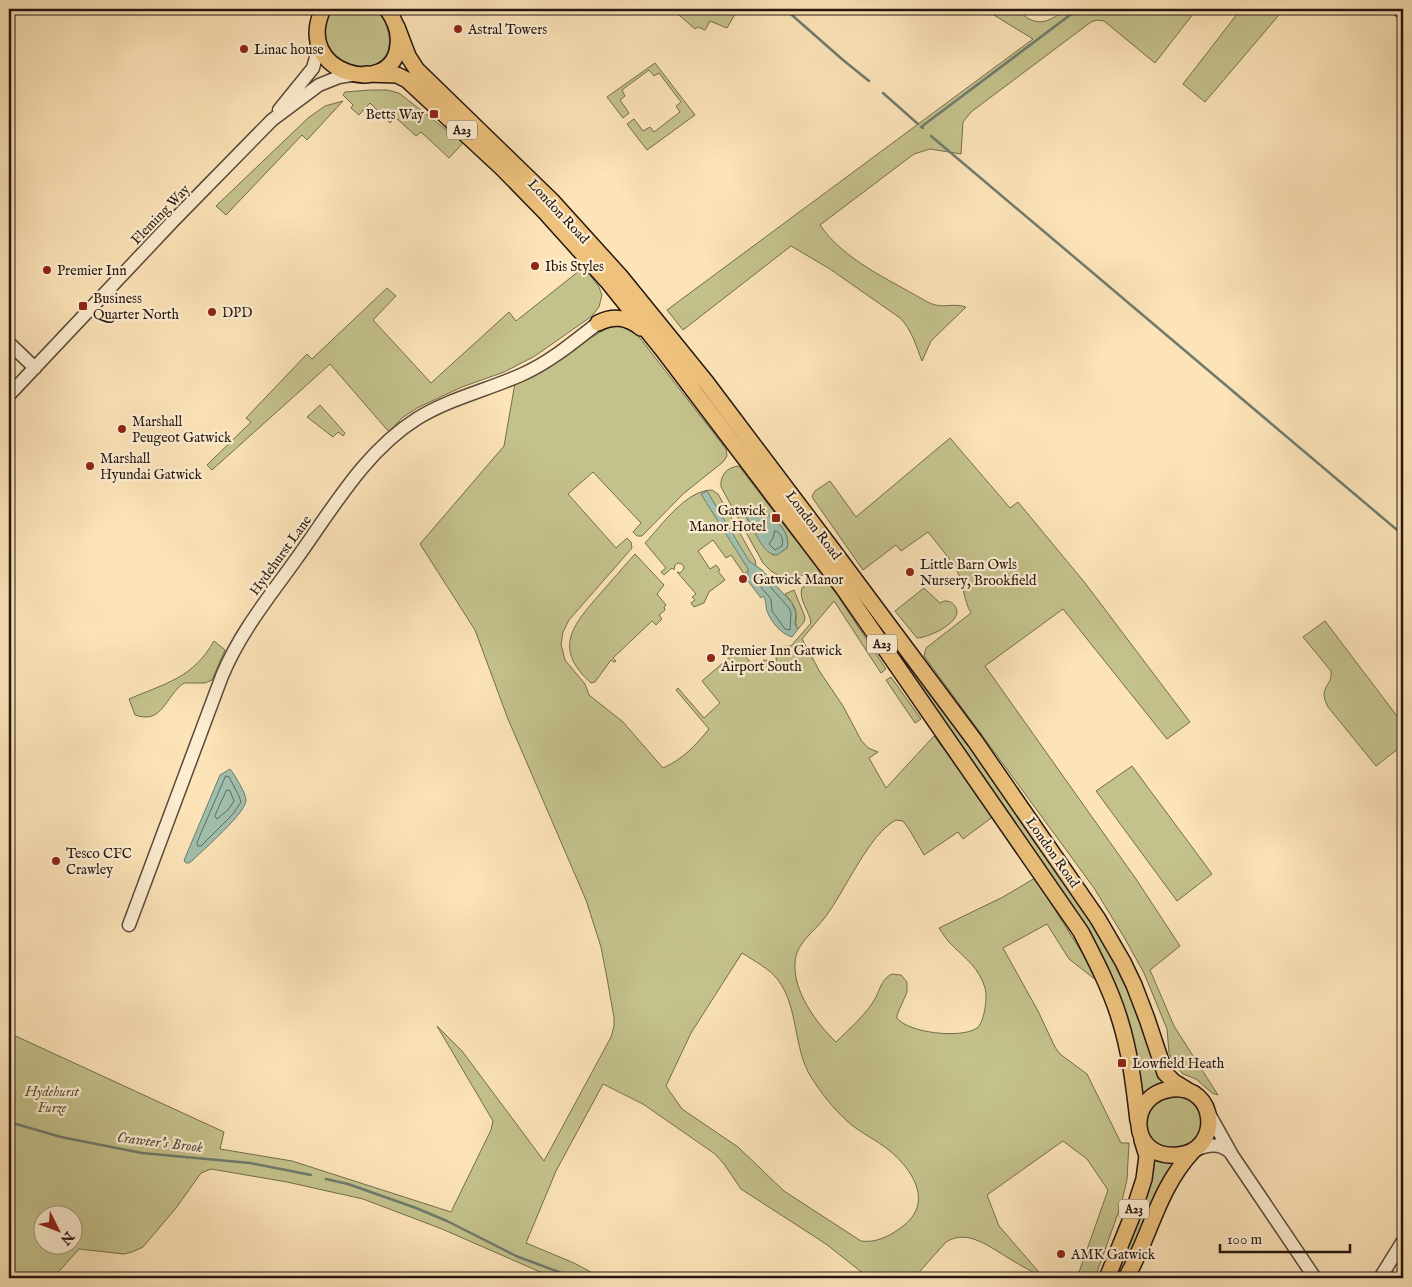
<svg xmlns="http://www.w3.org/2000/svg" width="1412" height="1287" font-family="'IM FELL English',serif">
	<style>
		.green { fill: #c4c28b; stroke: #746c4e; fill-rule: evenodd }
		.water { fill: #a0bfac; stroke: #6e7b6e }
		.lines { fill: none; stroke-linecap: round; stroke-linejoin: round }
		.shore { stroke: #626a5e; stroke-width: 1 }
		.stream { stroke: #6e7b6e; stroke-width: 2.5 }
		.minor-casing { stroke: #5a4a3a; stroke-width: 15 }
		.major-casing { stroke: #241610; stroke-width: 18 }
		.minor { stroke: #fdedd1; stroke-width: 12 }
		.major { stroke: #eec27c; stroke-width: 15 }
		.poi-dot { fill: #8f2418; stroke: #fdedd1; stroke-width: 2 }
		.labels { text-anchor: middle; stroke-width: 4.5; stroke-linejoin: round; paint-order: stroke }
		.shield { fill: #fdedd1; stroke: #65564a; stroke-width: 1 }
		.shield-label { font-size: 12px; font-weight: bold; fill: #241610 }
		.poi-label { font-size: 14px; fill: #241610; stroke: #fdedd1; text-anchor: start }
		.street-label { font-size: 14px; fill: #241610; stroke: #fdedd1 }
		.park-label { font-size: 14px; font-style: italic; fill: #5c523b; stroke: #fdedd1 }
		.water-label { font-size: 15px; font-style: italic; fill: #4f5147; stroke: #fdedd1 }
	</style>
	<rect width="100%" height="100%" fill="#fce4b8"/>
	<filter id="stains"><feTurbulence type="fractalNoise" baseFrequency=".004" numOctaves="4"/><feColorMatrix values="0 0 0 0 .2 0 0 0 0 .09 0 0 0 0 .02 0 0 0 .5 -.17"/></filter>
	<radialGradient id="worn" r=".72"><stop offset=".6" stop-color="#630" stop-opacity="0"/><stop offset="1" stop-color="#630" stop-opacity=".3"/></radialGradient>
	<path class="green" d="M 332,9 C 342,9 367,6 374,10 C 381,13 385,21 387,28 C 402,73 345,80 328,45 C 323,34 325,18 332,9 Z
		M 672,9 L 738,9 L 727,28 L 710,21 L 705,30 L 698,27 L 695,29 Z
		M 984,9 L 1017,9 C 1035,28 1047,24 1066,9 L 1197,9 L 1155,63 L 1104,21 L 1097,20 L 1091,22 L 971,112 L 963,122 L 961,154 L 930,149 L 914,154 L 820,225 C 844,260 888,279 924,300 C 942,311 949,302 966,307 L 931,341 L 922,361 C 916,346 912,330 900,318 L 830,269 L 791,246 L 683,330 L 667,310 L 1033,39 Z
		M 1241,9 L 1284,9 L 1205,102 L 1183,84 Z
		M 655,63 L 695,115 L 647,150 L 627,124 L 634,119 L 643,131 L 650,127 L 654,132 L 680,112 L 676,106 L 681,102 L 659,73 L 654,76 L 649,70 L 622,90 L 625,96 L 620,100 L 629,113 L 623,118 L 607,97 Z
		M 370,90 L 387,90 L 399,93 L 445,129 L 464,142 L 449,158 L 421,132 L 416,136 L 395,117 L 390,123 L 370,103 L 359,115 L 351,108 L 353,105 L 343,95 L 345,92 Z
		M 343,101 L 307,140 L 302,135 L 226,215 L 216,206 L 308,118 L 325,106 Z
		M 584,267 L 599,287 L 602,295 L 599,307 L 592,316 L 535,356 L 504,372 L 462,387 L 417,408 L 402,418 L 389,432 L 330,364 L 212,470 L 207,465 L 251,422 L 246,418 L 307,354 L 312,359 L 387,288 L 396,296 L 373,320 L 431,383 L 509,312 L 516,321 Z
		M 644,312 L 940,703 L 1094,924 L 1125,978 L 1164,1082 L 1142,1095 L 1082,926 Z
		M 614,324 L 633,329 L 726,449 L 727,456 L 723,462 L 683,494 L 642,536 L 637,536 L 633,532 L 641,523 L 593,472 L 568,494 L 616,548 L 627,538 L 631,542 L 632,548 L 569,620 L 563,632 L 561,644 L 565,660 L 585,684 L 589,695 L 623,722 L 663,768 C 683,759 695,746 709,729 L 676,690 L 678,688 L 704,718 L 720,703 L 702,681 L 739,649 L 759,672 L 763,669 L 763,660 L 776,661 L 777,647 L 791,646 L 811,623 C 810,612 798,599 802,588 C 810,581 820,587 830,584 L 886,669 L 881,673 L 834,601 L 802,639 L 820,672 L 843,706 L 861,740 L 868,748 L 878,752 L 869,758 L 886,788 L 934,736 L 994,816 L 963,839 L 958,832 L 924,855 L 909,829 L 903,821 L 896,820 C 869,834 845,891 826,916 C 815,932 796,942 795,963 C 793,991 816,1023 836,1042 C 850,1028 866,1015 876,997 C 880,988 883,978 892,974 L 901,975 L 907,982 L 907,992 L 897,1015 L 897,1018 C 908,1033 962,1039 977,1028 C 984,1023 988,997 985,988 C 979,968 967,960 953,946 C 947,941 943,934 939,928 L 1003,897 L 1035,878 L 1086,959 L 1096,980 L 1069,959 L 1047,924 L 1003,948 L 1038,1011 L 1055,1047 L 1060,1054 L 1087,1074 L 1121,1143 L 1129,1143 L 1127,1180 L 1121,1205 L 1095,1278 L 1077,1278 L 1108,1190 L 1087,1159 L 1063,1141 L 987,1195 L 999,1226 L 1044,1278 C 1033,1272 1021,1266 1010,1259 C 991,1248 968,1228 946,1242 L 914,1278 L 869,1278 L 826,1244 L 741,1189 L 724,1164 L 715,1154 L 643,1104 L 603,1084 L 556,1171 L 526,1243 L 574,1263 L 602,1278 L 554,1278 L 442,1229 L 363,1199 L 287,1182 L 211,1169 L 201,1173 L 176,1208 L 143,1247 L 132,1252 L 124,1254 L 79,1249 L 53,1278 L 9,1278 L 9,1033 L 224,1132 L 220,1149 L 292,1161 L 451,1212 L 491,1130 L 493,1121 L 437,1026 L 462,1051 L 544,1161 L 611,1037 L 614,1026 L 614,1018 L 607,978 L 601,947 L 586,900 L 508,719 L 475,630 L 420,544 L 504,446 L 515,383 ZM 742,953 C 754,961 770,969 778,980 C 799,1008 793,1048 811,1077 C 820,1092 834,1109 847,1121 C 860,1133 877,1140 890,1151 C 916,1173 934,1206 899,1229 C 888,1237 875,1243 861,1241 L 784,1191 L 738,1147 L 682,1109 L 666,1086 L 691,1033 ZM 42,1214 L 72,1214 L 72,1244 L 42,1244 Z
		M 320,405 L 345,433 L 343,436 L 338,432 L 333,437 L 307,417 Z
		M 950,438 L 1010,508 L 1018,502 L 1085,583 L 1190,722 L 1167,739 L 1063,609 L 985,666 L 1136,879 L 1180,946 L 1150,970 L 1174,1026 L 1218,1095 L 1212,1093 L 1196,1079 L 1183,1074 L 1174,1064 L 1169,1053 L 1167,1029 L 1144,973 L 1124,937 L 1094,888 L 924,656 L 926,648 L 971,613 C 964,601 964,588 959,575 C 952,560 938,545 928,532 L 901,551 L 896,545 L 863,570 L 814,500 L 812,496 L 815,491 L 830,481 L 856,517 Z
		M 739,466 L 790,533 L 828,579 L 822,579 L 805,574 L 792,581 L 787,581 L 771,571 L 763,563 L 721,487 C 720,475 727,467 739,466 ZM 755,509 C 770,512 792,531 787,548 L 777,554 L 773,555 L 760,541 L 746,516 Z
		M 712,490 L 718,494 L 755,560 L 756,566 L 744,574 L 731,555 L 726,558 L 713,540 L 698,551 L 710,569 L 716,565 L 720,570 L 718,571 L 725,580 L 709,592 L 704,603 L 694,607 L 691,603 L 695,600 L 692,597 L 696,594 L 677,572 L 680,573 L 683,570 L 684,567 L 682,564 L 678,563 L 675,565 L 674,570 L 672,568 L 664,575 L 661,572 L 666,568 L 645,543 C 662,525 686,490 712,490 Z
		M 635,554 L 664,585 L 657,594 L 666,605 L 664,607 L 665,610 L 659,615 L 662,619 L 656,625 L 652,621 L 613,658 L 616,661 L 614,662 L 611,660 L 595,682 L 591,683 C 553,649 572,626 599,595 C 611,581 623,568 635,554 Z
		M 924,588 L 940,603 L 944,601 C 949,601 952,602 955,606 C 966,621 928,638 917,638 L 895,611 Z
		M 794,590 L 805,617 L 804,622 L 798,629 C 794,623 797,620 796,613 C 795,605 789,599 785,594 Z
		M 1325,621 L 1403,724 L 1403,745 L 1376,766 L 1328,707 C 1317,686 1333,687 1331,671 L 1303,637 Z
		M 214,641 L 225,650 L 212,680 L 205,683 L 184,683 C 165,696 163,725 135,715 L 129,699 C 166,683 193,678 214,641 Z
		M 891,677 L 921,719 L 915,723 L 886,680 Z
		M 1132,766 L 1212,874 L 1177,901 L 1096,791 Z
		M 1163,1096 C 1168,1096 1177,1095 1183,1096 C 1205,1102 1207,1138 1187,1147 C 1180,1150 1169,1148 1162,1149 L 1150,1139 L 1145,1128 L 1147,1112 Z
		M 1155,1158 L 1174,1162 L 1123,1269 L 1118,1278 L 1112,1278 L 1151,1159 Z"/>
	<path class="water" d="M 707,491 L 749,561 L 762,570 L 792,603 L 796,613 L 795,624 L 798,629 L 792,637 C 781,634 771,622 767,611 C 765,605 767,602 763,596 L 761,598 L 745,577 L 748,575 L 748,569 L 701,494 Z
		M 758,509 C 771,515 792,531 787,548 L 777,555 C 762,555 753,526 746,516 L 748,511 Z
		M 230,769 C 234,774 246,793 246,800 C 247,812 203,850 193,860 L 189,863 L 186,863 L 184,861 L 185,858 L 220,775 Z"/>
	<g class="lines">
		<path class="shore" d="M 775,531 C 781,532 784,540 782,546 L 775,550 L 769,544 L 773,538 Z
			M 755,573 L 760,575 L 789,608 L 791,613 L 790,630 L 785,629 L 772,611 L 771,599 L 753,578 Z
			M 226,776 L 229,777 L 239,796 L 241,802 L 233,814 L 201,846 L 198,846 L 197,843 Z
			M 227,790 L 230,791 L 234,801 L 228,810 L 217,819 L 215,816 Z"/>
		<path class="stream" d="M 785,9 L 843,60 L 869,81
			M 883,93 L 918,124
			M 923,128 L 921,127 L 1078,9
			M 931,136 L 1403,535
			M 9,1122 L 61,1137 L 142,1153 L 250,1163 L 311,1175
			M 326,1179 L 348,1184 L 416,1208 L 447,1221 L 516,1256 L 575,1278"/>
		<defs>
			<path id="minor" d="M 1398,9 L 1403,13
				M 279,110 L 313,68 L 316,57 L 317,40
				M 9,343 L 35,368
				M 9,395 L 174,220 L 272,120 L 319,85 L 339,77 L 358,74
				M 129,925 L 222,676 C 240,632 270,596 297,558 C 333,508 365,451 418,418 C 451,398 488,390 523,374 C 550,362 575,341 598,323
				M 1208,1112 L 1232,1155 L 1315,1278
				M 1195,1150 C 1207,1145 1220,1142 1231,1153
				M 1380,1278 L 1403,1241"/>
			<path id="major" d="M 323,9 C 292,75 394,99 398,45 C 400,31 395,20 387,9
				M 397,27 L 408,56 L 417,70 L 553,202 L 620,276 L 706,382 L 829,545 L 975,741 L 1098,919 L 1123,962 L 1134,985 L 1147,1019 L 1165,1073 L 1174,1082 L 1187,1090
				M 366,74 L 397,75 L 407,80 L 502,168 L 545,212 L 609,283 L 662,349 L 843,588 L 1081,932 C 1095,959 1110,988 1119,1017 C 1130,1051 1134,1086 1138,1121
				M 598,323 C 614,315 627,317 641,328
				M 1172,1089 C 1218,1085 1222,1151 1178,1155 C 1128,1160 1126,1094 1172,1089 Z
				M 1107,1278 L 1131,1219 L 1144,1179 L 1147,1156 L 1142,1140
				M 1126,1278 C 1151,1235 1157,1190 1193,1151"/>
		</defs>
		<use href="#minor" class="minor-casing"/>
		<use href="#major" class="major-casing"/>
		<use href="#minor" class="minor"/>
		<use href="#major" class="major"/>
	</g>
	<g class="poi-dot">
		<circle cx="458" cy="29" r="5"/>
		<circle cx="244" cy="49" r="5"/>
		<rect x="429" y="109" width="10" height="10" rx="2.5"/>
		<circle cx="535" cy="266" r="5"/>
		<circle cx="47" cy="270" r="5"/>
		<rect x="78" y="301" width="10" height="10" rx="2.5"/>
		<circle cx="212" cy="312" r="5"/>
		<circle cx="122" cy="429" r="5"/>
		<circle cx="90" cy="466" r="5"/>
		<rect x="771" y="513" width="10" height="10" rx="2.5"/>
		<circle cx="910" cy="572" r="5"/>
		<circle cx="743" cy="579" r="5"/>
		<circle cx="711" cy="658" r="5"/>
		<circle cx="56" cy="861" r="5"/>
		<rect x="1117" y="1058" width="10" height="10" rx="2.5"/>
		<circle cx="1061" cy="1254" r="5"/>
	</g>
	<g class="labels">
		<g class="shield">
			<rect x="447" y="120.5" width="30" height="19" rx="4"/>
			<rect x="867" y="634.5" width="30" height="19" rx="4"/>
			<rect x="1119" y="1199.5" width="30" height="19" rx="4"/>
		</g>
		<g class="shield-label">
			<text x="462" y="134">A23</text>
			<text x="882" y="648">A23</text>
			<text x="1134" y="1213">A23</text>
		</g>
		<g class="poi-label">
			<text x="468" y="34">Astral Towers</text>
			<text x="254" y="54">Linac house</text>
			<text x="424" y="119" text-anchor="end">Betts Way</text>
			<text x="545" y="271">Ibis Styles</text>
			<text x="57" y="275">Premier Inn</text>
			<text x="93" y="303">Business<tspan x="93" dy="16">Quarter North</tspan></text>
			<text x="222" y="317">DPD</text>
			<text x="132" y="426">Marshall<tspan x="132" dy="16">Peugeot Gatwick</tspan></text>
			<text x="100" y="463">Marshall<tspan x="100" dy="16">Hyundai Gatwick</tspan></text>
			<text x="766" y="515" text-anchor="end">Gatwick<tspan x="766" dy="16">Manor Hotel</tspan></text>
			<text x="920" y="569">Little Barn Owls<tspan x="920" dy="16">Nursery, Brookfield</tspan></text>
			<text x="753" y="584">Gatwick Manor</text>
			<text x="721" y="655">Premier Inn Gatwick<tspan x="721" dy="16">Airport South</tspan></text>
			<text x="66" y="858">Tesco CFC<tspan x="66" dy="16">Crawley</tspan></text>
			<text x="1132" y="1068">Lowfield Heath</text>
			<text x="1071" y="1259">AMK Gatwick</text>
		</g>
		<g class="street-label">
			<text transform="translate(559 211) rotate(47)" y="5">London Road</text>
			<text transform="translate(160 214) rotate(-46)" y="5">Fleming Way</text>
			<text transform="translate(814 525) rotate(53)" y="5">London Road</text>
			<text transform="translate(280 555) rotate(-54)" y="5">Hydehurst Lane</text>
			<text transform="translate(1053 852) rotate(55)" y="5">London Road</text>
		</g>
		<g class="park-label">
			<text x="52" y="1096">Hydehurst<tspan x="52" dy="16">Furze</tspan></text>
		</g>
		<g class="water-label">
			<text transform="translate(160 1142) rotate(7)" y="5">Crawter's Brook</text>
		</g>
	</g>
	<rect width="1412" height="1287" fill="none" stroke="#fce4b8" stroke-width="30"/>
	<rect x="10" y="10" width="1392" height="1267" fill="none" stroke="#241610" stroke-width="2.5"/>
	<rect x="15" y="15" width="1382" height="1257" fill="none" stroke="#241610"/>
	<g transform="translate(58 1230) rotate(132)"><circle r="24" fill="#fdedd1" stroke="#a69784"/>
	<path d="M0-4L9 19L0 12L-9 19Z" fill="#8f2418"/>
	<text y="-8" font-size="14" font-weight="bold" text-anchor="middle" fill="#241610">N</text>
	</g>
	<path d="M1220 1244v8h130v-8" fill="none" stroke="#241610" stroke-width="2.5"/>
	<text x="1227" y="1244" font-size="15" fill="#241610" stroke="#fdedd1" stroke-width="4" paint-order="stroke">100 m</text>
	<rect width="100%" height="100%" filter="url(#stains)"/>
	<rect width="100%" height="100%" fill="url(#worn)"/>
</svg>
